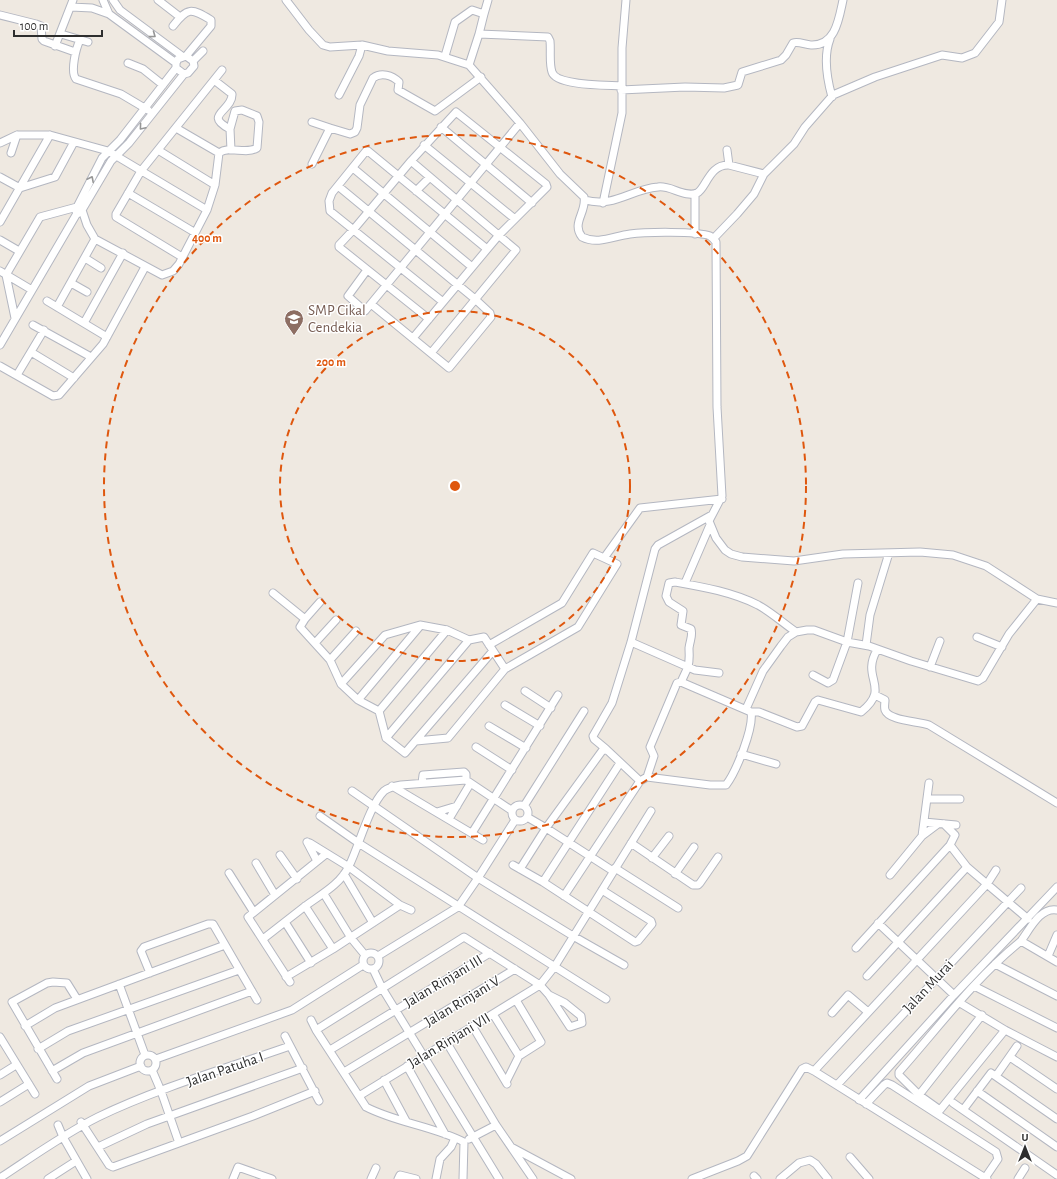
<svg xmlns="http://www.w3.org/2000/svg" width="1057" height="1179" font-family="'Alegreya Sans',sans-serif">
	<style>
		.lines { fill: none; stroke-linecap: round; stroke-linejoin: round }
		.street-casing { stroke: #b4b7c1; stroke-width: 9 }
		.street { stroke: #fff; stroke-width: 7 }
		.oneway { stroke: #969696 }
		.ring { fill: none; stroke: #df570e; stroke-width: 2; stroke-dasharray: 7 5 }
		.labels { text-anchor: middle; stroke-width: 3; stroke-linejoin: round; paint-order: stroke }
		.education-label { font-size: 15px; fill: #785e54; stroke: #fff; text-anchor: start }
		.street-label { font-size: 15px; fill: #2e2e2e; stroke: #fff }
		.centre { fill: #df570e; stroke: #fff; stroke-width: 2 }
		.ring-label { font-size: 12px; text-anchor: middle; font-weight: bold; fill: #df570e; stroke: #fff; stroke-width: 3; stroke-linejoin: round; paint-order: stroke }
	</style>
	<rect width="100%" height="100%" fill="#efe9e1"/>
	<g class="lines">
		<defs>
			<path id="street" d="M 103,0 L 109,14 L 176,63
				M 113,0 L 120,10 L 182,56
				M 158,0 L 180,17
				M 286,0 L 309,30 L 323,45 L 330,47 L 362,45 L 388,51 L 438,55 L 469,65 L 520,123 L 560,174 L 584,197 C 587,212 571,223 582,237 C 598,245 614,236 630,234 C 644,232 698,231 710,236 C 713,238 714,239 716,242 L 717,407 L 722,496 L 709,521 L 716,538 L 725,550 L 731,554 L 742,557 L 794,561 L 843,554 L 920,552 L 953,555 L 986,566 L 1037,599 L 1057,603
				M 71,7 L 92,8 L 109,14
				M 0,15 L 36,24 L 41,26 L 42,39 L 44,41 L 75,52
				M 173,26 C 188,7 191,8 211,20 L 211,26 L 186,56 L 178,59 L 176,63 L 176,68 L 184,74 L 188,73 L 194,66 L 193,61 L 186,56
				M 61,34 L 88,42
				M 479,34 L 484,14
				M 830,39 C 823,57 827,79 832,97
				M 80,40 C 76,48 70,72 76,79 L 121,94 L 148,110
				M 55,46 L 73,0
				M 445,56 L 455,22 L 472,10 L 484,14 L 488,0
				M 193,61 L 203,51
				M 128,63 L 143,69 L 163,85
				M 469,65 L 479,34 L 548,37 L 550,41 C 551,51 549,63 552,72 C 556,86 608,85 621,86
				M 214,80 L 232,94 C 233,111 202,115 230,129
				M 621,90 L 685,87 L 724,88 L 738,85 L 742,72 L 781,60 L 786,55 L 793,43 C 799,41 805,45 811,45 C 836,46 839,18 843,0
				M 339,95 L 359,56 L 362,45
				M 312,122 L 330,128
				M 441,127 L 532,203
				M 176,128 L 219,153
				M 0,143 L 17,135 L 50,135 L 108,151 L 207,210
				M 424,145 L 515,219
				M 158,150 L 215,185
				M 727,150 L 729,165 L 764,174
				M 11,153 L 17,135
				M 411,161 L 516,250 L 431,353
				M 312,164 L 330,128 L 350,134 L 355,132 L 357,128 L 360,105 L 373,78 C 381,72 392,75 399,82 L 398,90 L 435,111 L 481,77
				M 353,168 L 472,267
				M 0,177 L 20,188 L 55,177 L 74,142
				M 338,186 L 475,299 L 490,313 L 491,317 L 449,368 L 371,304
				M 416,191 L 430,177
				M 128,193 L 194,232
				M 585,200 C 614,208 631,189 658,187 C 670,185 685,198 697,193 C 706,189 709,164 729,165
				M 603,203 L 622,113 L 622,48 L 626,0
				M 76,211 L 77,207 L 102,158 L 120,140 L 176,68
				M 0,222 L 50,135
				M 695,234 L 695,194
				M 714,238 L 737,214 L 754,194 L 764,174 L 794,144 L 805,127 L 833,95 L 875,77 L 942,55 L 962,58 L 975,53 L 999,22 L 1002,0
				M 95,239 L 162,275 L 173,271 L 179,264 L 207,210 L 215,185 L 219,153 C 230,145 245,155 257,148 L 259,122 L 257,116 L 242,110 L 235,111 L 230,129 L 231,150
				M 0,240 L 19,251
				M 182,257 L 116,217 L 116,214 L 141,171 L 222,70
				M 85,258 L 101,268
				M 367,270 L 348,296 L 365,311 L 520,123
				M 0,271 L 32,290
				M 71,283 L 87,292
				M 47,301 L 107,337
				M 443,302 L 330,211 L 329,201 L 332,193 L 366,151 L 368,151 L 487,249
				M 15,318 L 6,275 L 40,217 L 77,207 L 82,210 L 87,225 L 95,239 L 57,307
				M 84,323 L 123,253
				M 33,325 L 91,357
				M 413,338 L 499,235 L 547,187 L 546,184 L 456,112 L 411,161 L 354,229 L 339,245 L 339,247 L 429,319
				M 0,345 L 76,215 L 82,210 L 111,161 L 129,143 L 184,74
				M 31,352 L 74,378
				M 0,366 L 53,396 L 59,395 L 103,344 L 145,267
				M 17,375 L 44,330
				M 685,583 L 710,525
				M 273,593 L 305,619 L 320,602
				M 305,619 L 300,627 L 330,660 L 341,684
				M 977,637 L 1002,647
				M 469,640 L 386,738 L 405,753 L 492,652
				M 631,642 L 688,667 C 690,658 689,655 689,648 C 690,640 693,636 691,629 L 681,625 L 683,611 L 669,602 L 666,596 L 669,583 L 675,582 C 703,587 732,592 758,605 C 771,612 783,623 796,632
				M 315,643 L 336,620
				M 489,645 L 562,603 L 593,553 L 604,558 L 640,508 L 722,499
				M 866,645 L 870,615 L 889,553
				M 330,660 L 356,631
				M 930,667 L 940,641
				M 813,675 L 828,683 L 833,680 L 847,642 L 858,583
				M 681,682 L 688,667 L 695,670 L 719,673
				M 525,691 L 551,708
				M 875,695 L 885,700 C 885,703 884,707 885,710 C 889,721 918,721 929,725 L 1057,803
				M 358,700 L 341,684 L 385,635 L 420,625 L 447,630 L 469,640 L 484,637 L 505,669 L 578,627 L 617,564 L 604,558
				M 505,705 L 540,726
				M 746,709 L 763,671 L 781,646 L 788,637 L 796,632 L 807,630 L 814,630 L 847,642 L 869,646 L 911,661 L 978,681 L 983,678 L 1009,634 L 1037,599
				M 379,711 L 358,700 L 420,626
				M 751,712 L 759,712 L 797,727 L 802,726 L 815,702 L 818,700 L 861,712 C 892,687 860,679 877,650
				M 489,726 L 526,748
				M 386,738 L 379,711 L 447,630
				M 416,741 L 448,738 L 505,669
				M 476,747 L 512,770
				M 606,749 L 594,739 L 593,736 L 612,703 L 631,642 L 655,549 L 658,545 L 710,516
				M 741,754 L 776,764
				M 422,783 L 423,775 L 464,772 L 466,774 L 466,780
				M 392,786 L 483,840
				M 352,791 L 478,878 L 573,936 L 624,965
				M 927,799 L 960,799
				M512 813a8 8 0 1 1 16 0a8 8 0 1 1-16 0Z
				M 524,806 L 584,711
				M 437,812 L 457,806
				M 320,816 L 360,844 L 606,999
				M 527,817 L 546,828 L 613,871
				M 449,819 L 470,784
				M 924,822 L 956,825
				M 472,833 L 558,695
				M 922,836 L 938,824
				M 307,842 L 310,843 L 349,867 L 400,905 L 411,910
				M 307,842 L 317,861
				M 631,843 L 693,885 L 698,885 L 700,883 L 718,857
				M 950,845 L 967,867 L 1028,919
				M 280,855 L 297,879
				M 652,858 L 669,836
				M 256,863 L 275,895
				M 513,865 L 543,882 L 635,942 L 638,941 L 652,924 L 651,921 L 602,890
				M 615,868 L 678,908
				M 520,869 L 546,828 L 602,751 L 606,749 L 640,781
				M 229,873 L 253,911
				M 344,874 L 373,923
				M 675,874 L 694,847
				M 890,875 L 922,836 L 929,783
				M 543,882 L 620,763
				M 324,894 L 351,938 L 365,955
				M 564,896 L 640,781 L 647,777 L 710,785 L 726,785 C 736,772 754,728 751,712 L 681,682 L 677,683 L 650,747 L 654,756 L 647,777
				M 305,906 L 333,949
				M 285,922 L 311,963
				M 878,923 L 954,995
				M 263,939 C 276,929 290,918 304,907 C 320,895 340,885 349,866 C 359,846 369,806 384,791 C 389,787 395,786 401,785 L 466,780 L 511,810
				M 1021,941 C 1030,929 1040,907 1057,910
				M 856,948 L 950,845 L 955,835 L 944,824
				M363 961a8 8 0 1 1 16 0a8 8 0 1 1-16 0Z
				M 378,956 L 458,907 L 478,878 L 515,820
				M 1048,956 L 1057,935
				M 995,964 L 1057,996
				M 373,969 L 382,988 L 499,1179
				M 150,973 L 141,951 L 144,947 L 208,924 L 213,924 L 257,1000
				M 867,976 L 967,867
				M 286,977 L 333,949 L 400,905
				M 290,982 L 248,917 L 326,854
				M 119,984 L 145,1055
				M 974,986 L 1057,1028
				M 960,1003 L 1005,1030 L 1057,1057
				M 832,1013 L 848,995 L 868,1012
				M 493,1014 L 519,1056
				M 311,1020 L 316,1030 L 366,1107 C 397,1123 433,1126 464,1142
				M 25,1026 L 55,1008 L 225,945
				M 473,1027 L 507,1084
				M 316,1030 L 464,937 L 540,985 L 549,995 L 570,1027 L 582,1023 L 581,1016 L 565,1003 L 549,995
				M 1005,1030 L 940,1110 L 919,1095 L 899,1075 L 899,1072 C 938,1028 975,978 1021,941 L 1057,962
				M 285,1036 L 319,1101
				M 0,1037 L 35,1094
				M 447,1043 L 496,1125 L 533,1179
				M 38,1049 L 68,1031 L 239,970
				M 330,1050 L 490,953
				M140 1063a8 8 0 1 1 16 0a8 8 0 1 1-16 0Z
				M 1010,1057 L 1057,1089
				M 156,1059 L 292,1010 L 363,965
				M 407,1066 L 445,1134
				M 152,1070 L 161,1091 L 179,1143
				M 52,1071 L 83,1053 L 252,991
				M 814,1071 L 987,884 L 996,870
				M 344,1072 L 515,969
				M 0,1075 L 16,1065
				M 996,1076 L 1017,1046
				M 57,1079 L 12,1002 L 47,983 L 53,982 L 67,983 L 77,999
				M 384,1080 L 406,1121
				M 506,1082 L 519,1056 L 541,1042 L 516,1000
				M 837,1085 L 1021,888
				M 977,1091 L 1057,1147
				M 919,1095 L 982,1015
				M 359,1096 L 540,985 L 555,966 L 651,811
				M 859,1100 L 954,995 L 1057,887
				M 0,1102 L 29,1084
				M 953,1103 L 1057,1175
				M 866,1104 L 884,1085 L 887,1083 L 892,1085 L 996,1152 L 998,1159 L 985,1178
				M 963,1110 L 991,1073 L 1057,1119
				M 81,1122 L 109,1165 L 113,1167 L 253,1116 L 315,1091
				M 58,1125 L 63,1137 L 87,1179
				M 469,1139 L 496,1125
				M 0,1141 L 89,1086 L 141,1066
				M 98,1147 L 147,1124 L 303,1068
				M 513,1148 L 571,1179
				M 850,1157 L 869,1179
				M 754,1176 L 757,1179
				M 0,1178 C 32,1157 64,1134 98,1117 C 158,1088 227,1068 290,1046
				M 48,1179 L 76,1161
				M 233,1179 L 238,1167 L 272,1179
				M 371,1179 L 376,1168
				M 398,1179 L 400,1175 L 416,1179
				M 436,1179 L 440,1159 L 451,1147 L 455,1138
				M 463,1179 L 464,1142
				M 692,1179 L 738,1161 L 747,1156 L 802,1069 L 806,1067 L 814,1071 L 987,1179
				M 780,1179 L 799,1163 L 810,1160 L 816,1164 L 828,1179
				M 1018,1179 L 1025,1168"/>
		</defs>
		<use href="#street" class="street-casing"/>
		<use href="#street" class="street"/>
	</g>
	<defs><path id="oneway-chevron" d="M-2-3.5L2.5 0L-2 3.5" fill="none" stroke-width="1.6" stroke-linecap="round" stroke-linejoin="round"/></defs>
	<g class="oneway">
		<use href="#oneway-chevron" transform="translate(153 35) rotate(36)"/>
		<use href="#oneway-chevron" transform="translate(142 127) rotate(130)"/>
		<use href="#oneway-chevron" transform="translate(91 179) rotate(-63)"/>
	</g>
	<g class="ring">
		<circle cx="455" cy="486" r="175"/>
		<circle cx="455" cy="486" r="351"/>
	</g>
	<defs>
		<symbol id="school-pin" viewBox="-11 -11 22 30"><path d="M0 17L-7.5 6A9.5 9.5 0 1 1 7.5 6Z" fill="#8d6e63" stroke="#fff"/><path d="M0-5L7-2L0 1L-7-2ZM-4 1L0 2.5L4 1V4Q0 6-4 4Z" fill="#fff"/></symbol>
	</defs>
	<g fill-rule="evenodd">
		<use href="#school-pin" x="283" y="308" width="22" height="30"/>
	</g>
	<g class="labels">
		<g class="education-label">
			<text x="308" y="315">SMP Cikal<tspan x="308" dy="17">Cendekia</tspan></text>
		</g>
		<g class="street-label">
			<text transform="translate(443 981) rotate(-31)" y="5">Jalan Rinjani III</text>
			<text transform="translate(928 986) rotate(-47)" y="5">Jalan Murai</text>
			<text transform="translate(462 1001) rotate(-31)" y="5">Jalan Rinjani V</text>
			<text transform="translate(449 1040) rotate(-31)" y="5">Jalan Rinjani VII</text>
			<text transform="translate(225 1069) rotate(-19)" y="5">Jalan Patuha I</text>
		</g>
	</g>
	<circle cx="455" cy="486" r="6" class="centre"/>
	<g class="ring-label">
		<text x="207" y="242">400 m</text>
		<text x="331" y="366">200 m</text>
	</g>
	<g transform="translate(1025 1147)" stroke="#ffffff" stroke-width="3" paint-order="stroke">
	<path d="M0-3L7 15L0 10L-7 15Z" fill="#2e2e2e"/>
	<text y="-6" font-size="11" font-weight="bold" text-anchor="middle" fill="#2e2e2e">U</text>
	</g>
	<path d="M14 30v6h88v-6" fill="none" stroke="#2e2e2e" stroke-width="2"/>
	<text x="20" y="30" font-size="12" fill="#2e2e2e" stroke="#ffffff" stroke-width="3" paint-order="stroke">100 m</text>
</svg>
